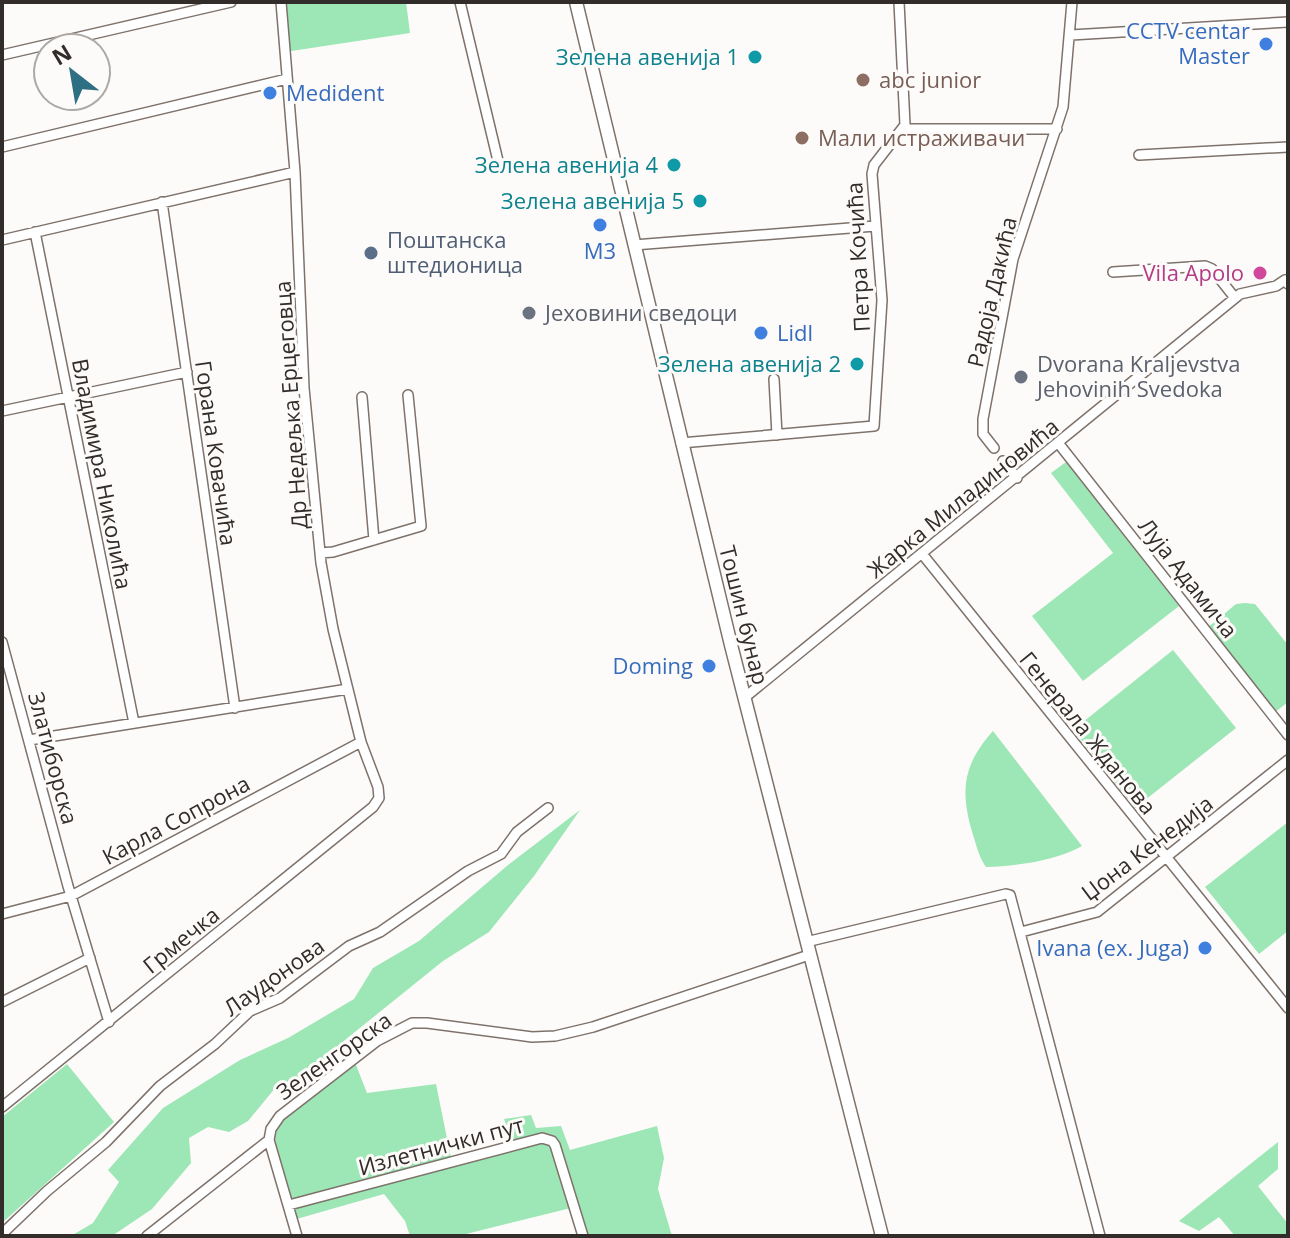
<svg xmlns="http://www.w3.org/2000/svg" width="1290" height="1238" font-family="'Open Sans',sans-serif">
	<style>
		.green { fill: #9de6b5 }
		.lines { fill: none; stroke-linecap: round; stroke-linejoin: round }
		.minor-casing { stroke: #7e726b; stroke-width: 12 }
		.major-casing { stroke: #7e726b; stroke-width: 15 }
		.minor { stroke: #fff; stroke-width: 9 }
		.major { stroke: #fff; stroke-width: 12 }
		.shop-dot { fill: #3f7fe0; stroke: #fdfbf9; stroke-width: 3 }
		.culture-dot { fill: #0f9aa8; stroke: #fdfbf9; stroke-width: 3 }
		.education-dot { fill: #8d6e63; stroke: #fdfbf9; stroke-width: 3 }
		.service-dot { fill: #5c6f8a; stroke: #fdfbf9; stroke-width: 3 }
		.hotel-dot { fill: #d1479c; stroke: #fdfbf9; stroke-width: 3 }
		.worship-dot { fill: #6b7280; stroke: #fdfbf9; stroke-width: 3 }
		.labels { text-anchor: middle; stroke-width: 6; stroke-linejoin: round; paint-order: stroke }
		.shop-label { font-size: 22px; fill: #366cbe; stroke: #fdfbf9; text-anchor: end }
		.culture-label { font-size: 22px; fill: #0d838f; stroke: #fdfbf9; text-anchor: end }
		.education-label { font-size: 22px; fill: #785e54; stroke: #fdfbf9; text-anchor: start }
		.service-label { font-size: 22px; fill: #4e5e75; stroke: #fdfbf9; text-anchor: start }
		.street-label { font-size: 22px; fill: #322d2a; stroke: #fdfbf9 }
		.hotel-label { font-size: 22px; fill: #b23c85; stroke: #fdfbf9; text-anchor: end }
		.worship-label { font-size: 22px; fill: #5b616d; stroke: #fdfbf9; text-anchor: start }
	</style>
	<rect width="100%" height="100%" fill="#fdfbf9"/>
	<path class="green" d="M 281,2 L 406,2 L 410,33 L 285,52 Z
		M 1066,462 L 1179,606 L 1083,681 L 1032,616 L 1113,553 L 1051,473 Z
		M 1245,603 L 1255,604 L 1288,645 L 1288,702 L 1274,713 L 1207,628 L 1236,604 Z
		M 1173,650 L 1236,728 L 1135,808 L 1073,730 Z
		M 993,731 L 1082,846 C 1055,861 1017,866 986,867 C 980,859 977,848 974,838 C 960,793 961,767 993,731 Z
		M 580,810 L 534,876 L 489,932 L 443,961 L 340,1044 L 310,1075 L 276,1087 L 248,1121 L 229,1132 L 208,1127 L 189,1138 L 191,1163 L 152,1209 L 112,1236 L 71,1236 L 93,1223 L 119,1182 L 108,1170 L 163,1108 L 240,1060 L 288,1038 L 354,999 L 373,968 L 419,941 L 508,865 Z
		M 1288,822 L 1288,931 L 1259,954 L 1205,887 Z
		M 67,1064 L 114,1122 L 2,1223 L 2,1117 Z
		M 356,1065 L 367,1093 L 436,1084 L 451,1158 L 512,1141 L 504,1119 L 531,1115 L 536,1128 L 561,1126 L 570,1150 L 657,1126 L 664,1158 L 658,1189 L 672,1236 L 583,1236 L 575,1207 L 458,1236 L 410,1236 L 405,1221 L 384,1194 L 293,1220 L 271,1129 L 342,1068 Z
		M 1278,1142 L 1278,1169 L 1258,1186 L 1288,1224 L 1288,1236 L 1235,1236 L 1219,1217 L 1199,1231 L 1179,1221 Z"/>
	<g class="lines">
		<defs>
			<path id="minor" d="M 460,2 L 499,165
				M 1071,35 L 1288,22
				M 2,55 L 231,2
				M 904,129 L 1057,129
				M 2,147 L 287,79
				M 1139,155 L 1288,147
				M 162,202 L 235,708
				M 35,232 L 134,723
				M 2,240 L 295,172
				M 634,245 L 875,226
				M 1113,272 L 1205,266 L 1212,269 L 1235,298
				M 774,379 L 777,435
				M 362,397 L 374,540
				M 2,411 L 187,372
				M 681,443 L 874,426 L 882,300 L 872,174 L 874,165 L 905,125 L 899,2
				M 1059,444 L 1288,735
				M 994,448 L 983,434 L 983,419 L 1013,259 L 1063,107 L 1072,2
				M 1003,461 L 1017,478
				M 320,553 L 333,552 L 421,526 L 408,395
				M 923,555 L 1288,1008
				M 2,642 L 68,886 L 109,1022
				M 744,698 L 1240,294 L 1276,286 L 1285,280 L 1288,284
				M 29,740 L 348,689
				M 2,914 L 71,896 L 361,742
				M 1021,932 L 1097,912 L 1288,760
				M 806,942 L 1006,894 L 1010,895 L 1100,1236
				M 2,1002 L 90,958
				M 2,1107 L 373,807 L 379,798 L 378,787 L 361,742 L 333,629 L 321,563 L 304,388 L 295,172 L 281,2
				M 289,1205 L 542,1138 L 552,1141 L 555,1145 L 583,1236
				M 2,1234 L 47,1191 L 106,1142 L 160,1086 L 215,1044 L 250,1011 L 280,998 L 349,946 L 380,932 L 468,871 L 501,854 L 517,832 L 548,808
				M 147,1236 L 269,1140
				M 297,1236 L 269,1140 L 271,1129 L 280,1116 L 377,1041 L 412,1023 L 427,1023 L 532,1037 L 555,1036 L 593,1027 L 809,955"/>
			<path id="major" d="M 576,2 L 731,645 L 882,1236"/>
		</defs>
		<use href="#minor" class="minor-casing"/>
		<use href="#major" class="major-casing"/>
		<use href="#minor" class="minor"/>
		<use href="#major" class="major"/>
	</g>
	<g class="shop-dot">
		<circle cx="1266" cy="44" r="8"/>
		<circle cx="270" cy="93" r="8"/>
		<circle cx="600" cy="225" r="8"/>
		<circle cx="761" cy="333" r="8"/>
		<circle cx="709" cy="666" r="8"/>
		<circle cx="1205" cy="948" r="8"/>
	</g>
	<g class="culture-dot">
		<circle cx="755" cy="57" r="8"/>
		<circle cx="674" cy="165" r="8"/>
		<circle cx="700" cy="201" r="8"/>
		<circle cx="857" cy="364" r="8"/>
	</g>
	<g class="education-dot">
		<circle cx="863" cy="80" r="8"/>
		<circle cx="802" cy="138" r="8"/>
	</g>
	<circle class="service-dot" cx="371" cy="253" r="8"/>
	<circle class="hotel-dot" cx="1260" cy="273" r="8"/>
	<g class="worship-dot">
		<circle cx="529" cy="313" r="8"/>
		<circle cx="1021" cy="377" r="8"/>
	</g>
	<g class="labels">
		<g class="shop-label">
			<text x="1250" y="39">CCTV centar<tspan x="1250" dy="25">Master</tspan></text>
			<text x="286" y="101" text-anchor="start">Medident</text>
			<text x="600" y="259" text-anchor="middle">М3</text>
			<text x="777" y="341" text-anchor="start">Lidl</text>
			<text x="693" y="674">Doming</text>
			<text x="1189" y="956">Ivana (ex. Juga)</text>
		</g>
		<g class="culture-label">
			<text x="739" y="65">Зелена авенија 1</text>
			<text x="658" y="173">Зелена авенија 4</text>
			<text x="684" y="209">Зелена авенија 5</text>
			<text x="841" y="372">Зелена авенија 2</text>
		</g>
		<g class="education-label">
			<text x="879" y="88">abc junior</text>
			<text x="818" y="146">Мали истраживачи</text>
		</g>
		<g class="service-label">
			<text x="387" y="248">Поштанска<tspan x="387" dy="25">штедионица</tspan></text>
		</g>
		<g class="street-label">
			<text transform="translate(858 257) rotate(-93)" y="8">Петра Кочића</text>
			<text transform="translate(992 292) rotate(-77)" y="8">Радоја Дакића</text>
			<text transform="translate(291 405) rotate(-94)" y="8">Др Недељка Ерцеговца</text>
			<text transform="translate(216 453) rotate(82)" y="8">Горана Ковачића</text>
			<text transform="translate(102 474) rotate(79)" y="8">Владимира Николића</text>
			<text transform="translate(963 498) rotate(-39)" y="8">Жарка Миладиновића</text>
			<text transform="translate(1188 578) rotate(52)" y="8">Луја Адамича</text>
			<text transform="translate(744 615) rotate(76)" y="8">Тошин бунар</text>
			<text transform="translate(1088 733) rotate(51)" y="8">Генерала Жданова</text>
			<text transform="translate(53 758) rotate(75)" y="8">Златиборска</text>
			<text transform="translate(176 820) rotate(-28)" y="8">Карла Сопрона</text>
			<text transform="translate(1147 848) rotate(-37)" y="8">Џона Кенедија</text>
			<text transform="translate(181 940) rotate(-39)" y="8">Грмечка</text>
			<text transform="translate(274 977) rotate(-35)" y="8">Лаудонова</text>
			<text transform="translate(334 1056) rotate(-35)" y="8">Зеленгорска</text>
			<text transform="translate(441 1146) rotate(-15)" y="8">Излетнички пут</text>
		</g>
		<g class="hotel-label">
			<text x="1244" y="281">Vila Apolo</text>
		</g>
		<g class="worship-label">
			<text x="545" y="321">Јеховини сведоци</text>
			<text x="1037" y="372">Dvorana Kraljevstva<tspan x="1037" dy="25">Jehovinih Svedoka</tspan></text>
		</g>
	</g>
	<rect width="1290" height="1238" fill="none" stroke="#322d2a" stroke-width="8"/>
	<g transform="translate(72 72) rotate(329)"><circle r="38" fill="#fdfbf9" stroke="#aca9a6" stroke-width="2"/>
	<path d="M0-6L14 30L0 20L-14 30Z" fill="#2f6f83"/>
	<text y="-12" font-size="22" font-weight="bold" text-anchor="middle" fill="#322d2a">N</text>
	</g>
</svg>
